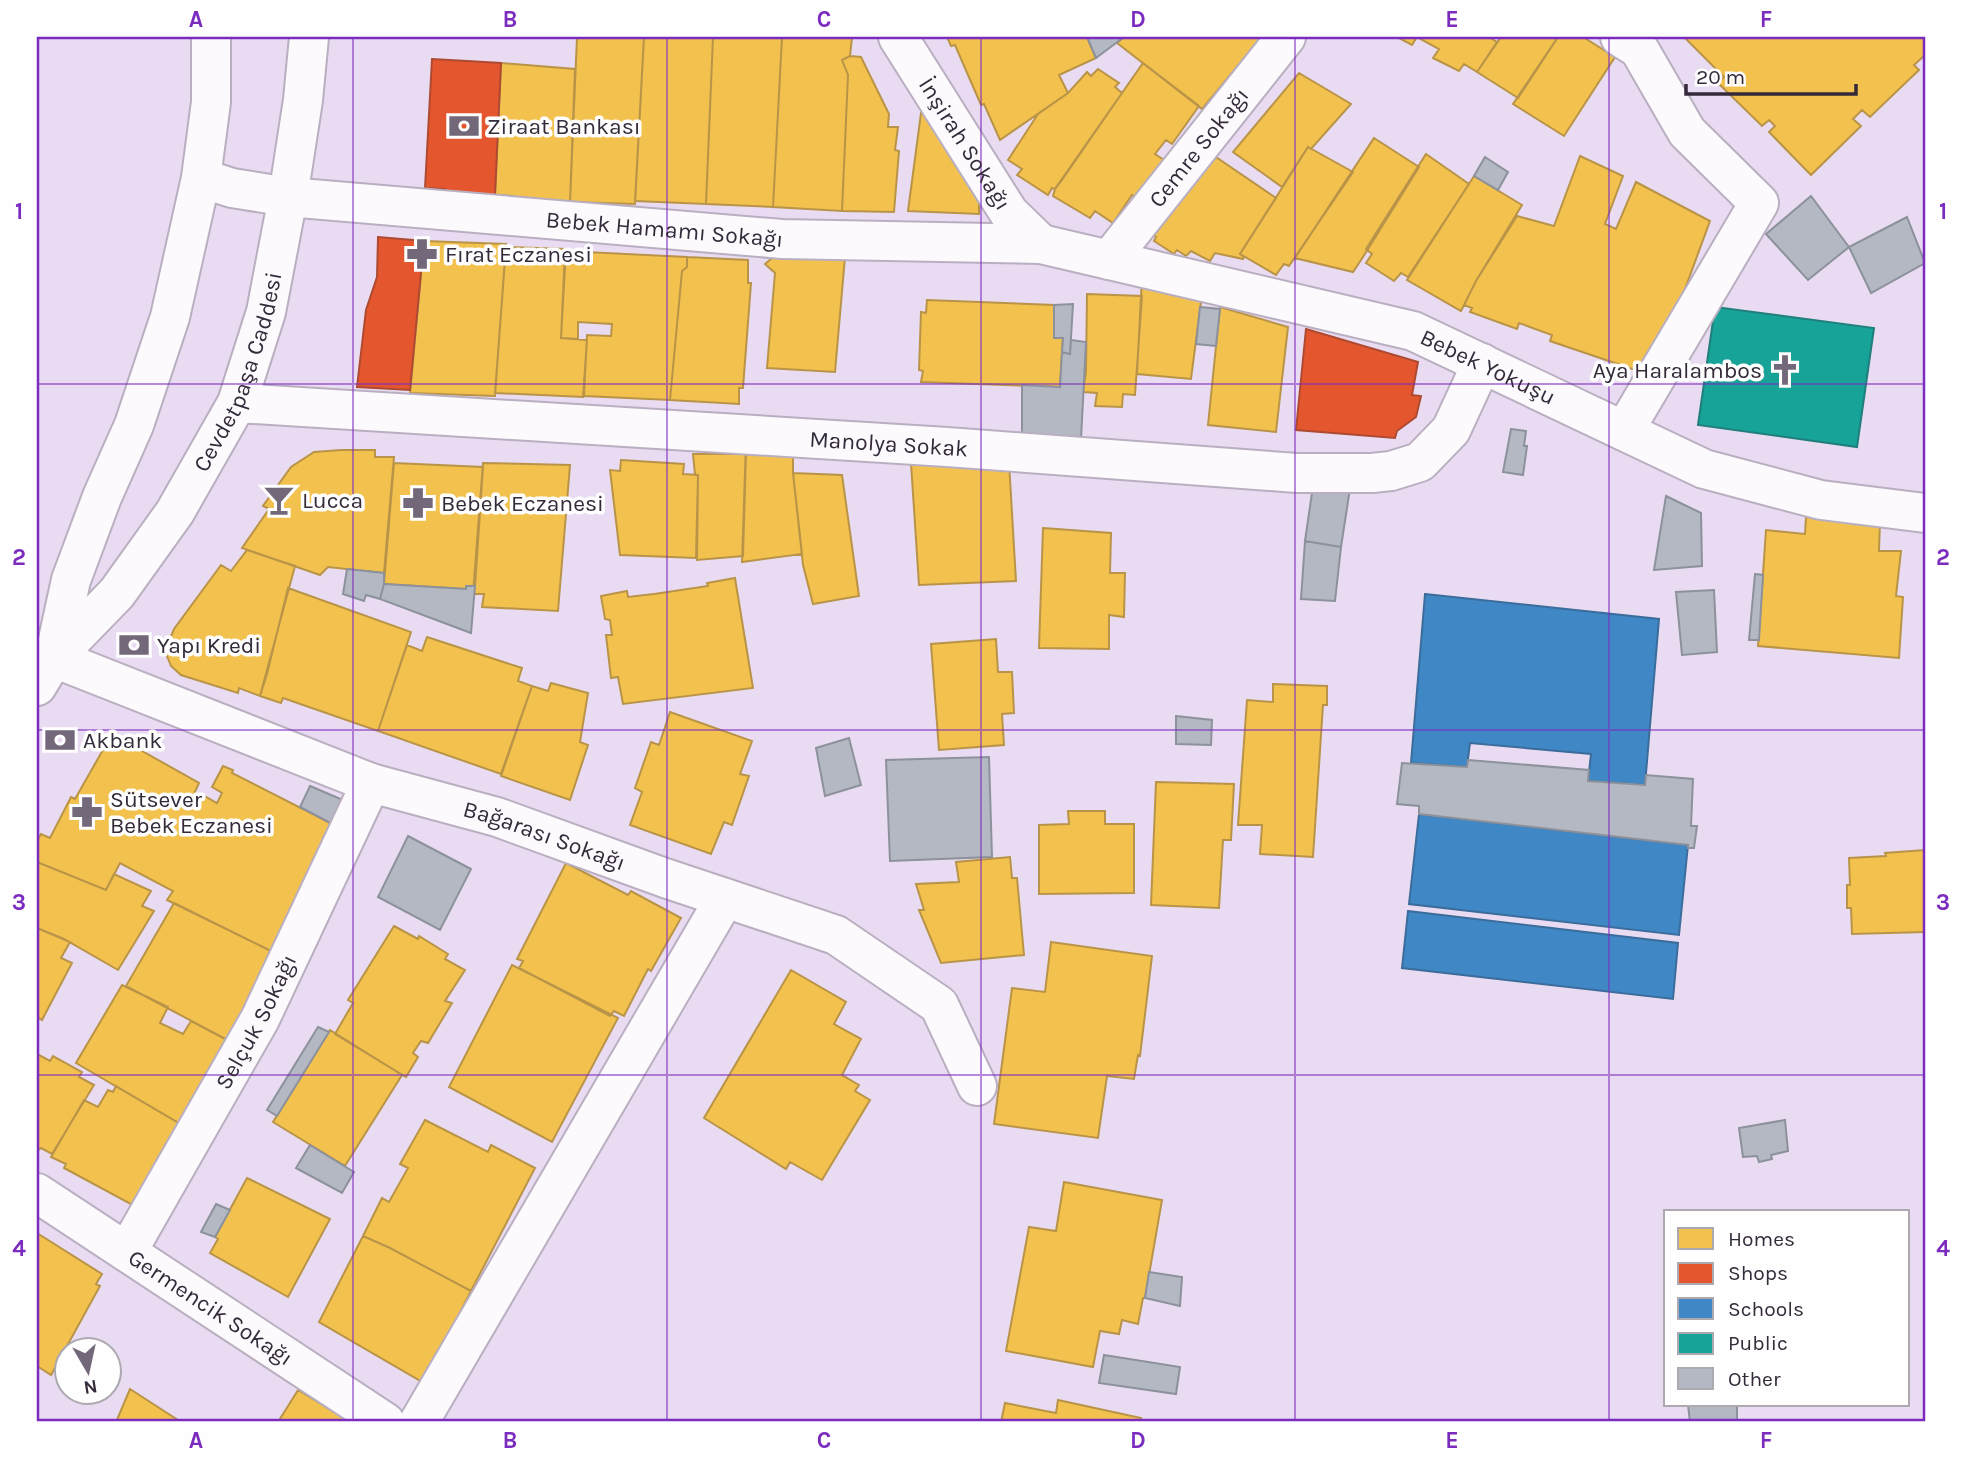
<svg xmlns="http://www.w3.org/2000/svg" width="1962" height="1459" font-family="Karla,sans-serif">
	<style>
		.homes { fill: #f2c14e; stroke: #b99448; stroke-width: 2 }
		.shops { fill: #e4572e; stroke: #af4a32; stroke-width: 2 }
		.schools { fill: #3f88c5; stroke: #3c6c9b; stroke-width: 2 }
		.public { fill: #17a398; stroke: #207f7c; stroke-width: 2 }
		.building { fill: #b3b8c2; stroke: #8c919b; stroke-width: 2 }
		.lines { fill: none; stroke-linecap: round; stroke-linejoin: round }
		.minor-casing { stroke: #b9afc0; stroke-width: 42 }
		.major-casing { stroke: #b9afc0; stroke-width: 42 }
		.minor { stroke: #fcfafd; stroke-width: 38 }
		.major { stroke: #fcfafd; stroke-width: 38 }
		.grid { fill: none; stroke: #7b2cbf; stroke-width: 2; stroke-opacity: 0.55 }
		.labels { text-anchor: middle; stroke-width: 7; stroke-linejoin: round; paint-order: stroke }
		.poi-label { font-size: 23px; fill: #342a3a; stroke: #fefefe; text-anchor: start }
		.street-label { font-size: 23px; fill: #342a3a; stroke: #fefefe }
		.neatline { fill: none; stroke: #7b2cbf; stroke-width: 2.5 }
		.grid-label { font-size: 23px; text-anchor: middle; font-weight: bold; fill: #7b2cbf }
	</style>
	<rect width="100%" height="100%" fill="#e9dcf2"/>
	<path class="homes" d="M 577,37 L 644,37 L 635,204 L 570,202 Z
		M 644,37 L 713,37 L 706,204 L 635,201 Z
		M 713,37 L 782,37 L 773,207 L 706,204 Z
		M 782,37 L 852,37 L 850,56 L 842,60 L 848,75 L 842,211 L 773,207 Z
		M 947,37 L 1087,37 L 1096,58 L 1059,75 L 1068,93 L 1000,140 L 984,104 L 981,105 L 955,45 L 951,46 Z
		M 1124,37 L 1262,37 L 1202,109 L 1117,43 Z
		M 1397,37 L 1489,37 L 1497,42 L 1477,72 L 1464,64 L 1459,71 L 1433,58 L 1439,49 L 1417,37 L 1412,45 Z
		M 1501,37 L 1558,37 L 1518,98 L 1477,72 Z
		M 1558,37 L 1583,37 L 1615,57 L 1564,136 L 1513,104 Z
		M 1684,37 L 1925,37 L 1925,55 L 1914,65 L 1919,70 L 1870,117 L 1862,110 L 1853,119 L 1861,126 L 1811,175 L 1769,132 L 1775,126 L 1769,120 L 1762,126 L 1718,83 L 1724,77 Z
		M 850,56 L 861,57 L 889,114 L 888,127 L 898,127 L 895,150 L 899,151 L 894,212 L 842,211 L 848,75 L 842,60 Z
		M 501,63 L 575,69 L 570,202 L 554,200 L 554,206 L 512,202 L 513,196 L 495,195 Z
		M 1143,63 L 1199,106 L 1172,144 L 1166,140 L 1155,154 L 1164,160 L 1138,199 L 1132,195 L 1113,223 L 1095,211 L 1090,218 L 1053,196 L 1055,189 Z
		M 1098,69 L 1119,83 L 1115,87 L 1122,93 L 1062,180 L 1055,189 L 1052,188 L 1048,195 L 1017,175 L 1022,169 L 1008,160 L 1038,114 L 1068,93 L 1087,72 L 1091,76 Z
		M 1299,73 L 1351,104 L 1311,149 L 1308,147 L 1282,187 L 1233,152 Z
		M 927,108 L 979,180 L 979,214 L 908,211 L 921,113 Z
		M 1374,138 L 1419,167 L 1363,257 L 1353,272 L 1295,258 Z
		M 1308,147 L 1353,172 L 1289,266 L 1284,264 L 1276,275 L 1240,254 Z
		M 1426,154 L 1469,184 L 1408,277 L 1401,273 L 1394,281 L 1366,263 L 1372,254 L 1366,249 Z
		M 1213,155 L 1276,198 L 1240,254 L 1244,257 L 1243,259 L 1215,253 L 1210,261 L 1191,251 L 1186,256 L 1177,250 L 1174,254 L 1154,241 L 1156,237 L 1149,233 Z
		M 1580,156 L 1623,176 L 1605,224 L 1616,229 L 1636,182 L 1710,221 L 1653,376 L 1550,341 L 1552,335 L 1519,323 L 1517,329 L 1470,312 L 1472,308 L 1464,305 L 1476,281 L 1517,216 L 1554,226 Z
		M 1474,176 L 1522,205 L 1476,281 L 1461,311 L 1407,280 Z
		M 424,241 L 506,244 L 495,396 L 410,393 Z
		M 790,243 L 845,257 L 835,372 L 767,368 L 775,273 L 765,264 Z
		M 506,247 L 566,249 L 561,338 L 587,340 L 583,397 L 495,393 Z
		M 565,251 L 687,257 L 687,267 L 682,271 L 670,400 L 584,396 L 587,335 L 611,336 L 612,324 L 578,322 L 578,339 L 561,338 Z
		M 687,257 L 748,260 L 748,283 L 751,283 L 743,388 L 739,388 L 739,404 L 670,400 L 682,271 L 687,267 Z
		M 1142,277 L 1202,294 L 1191,379 L 1137,374 Z
		M 1087,294 L 1142,296 L 1135,395 L 1123,394 L 1122,407 L 1095,406 L 1097,393 L 1083,392 L 1086,372 Z
		M 927,300 L 1054,305 L 1054,338 L 1063,338 L 1060,387 L 921,382 L 923,371 L 919,370 L 921,312 L 926,313 Z
		M 1220,307 L 1288,327 L 1276,432 L 1208,425 Z
		M 746,443 L 793,445 L 793,473 L 802,554 L 742,562 Z
		M 910,448 L 1009,462 L 1016,581 L 919,585 Z
		M 341,450 L 375,450 L 375,457 L 394,457 L 384,573 L 328,567 L 320,575 L 242,548 L 269,509 L 263,506 L 291,467 L 314,452 Z
		M 693,454 L 746,454 L 743,556 L 697,560 L 698,475 L 695,475 Z
		M 621,460 L 684,464 L 683,474 L 698,475 L 696,558 L 620,555 L 610,470 L 620,471 Z
		M 394,463 L 483,467 L 475,586 L 466,586 L 466,589 L 384,584 Z
		M 483,463 L 570,465 L 558,611 L 482,607 L 484,594 L 473,594 Z
		M 793,473 L 842,475 L 859,596 L 813,604 L 803,565 Z
		M 1806,517 L 1880,522 L 1879,551 L 1901,551 L 1896,596 L 1903,597 L 1899,658 L 1758,646 L 1766,530 L 1805,534 Z
		M 1043,528 L 1111,533 L 1110,573 L 1125,573 L 1124,617 L 1109,615 L 1109,649 L 1039,648 Z
		M 247,550 L 295,566 L 260,696 L 239,688 L 238,693 L 181,675 L 171,666 L 165,651 L 174,629 L 221,565 L 231,571 Z
		M 735,578 L 753,688 L 623,704 L 618,677 L 611,678 L 606,635 L 612,635 L 610,620 L 605,619 L 601,596 L 627,591 L 628,597 L 654,594 L 708,586 L 707,583 Z
		M 288,588 L 411,632 L 378,731 L 283,698 L 281,703 L 260,696 L 267,674 Z
		M 427,637 L 522,668 L 518,681 L 532,686 L 501,774 L 378,731 L 407,645 L 422,651 Z
		M 996,639 L 998,672 L 1012,672 L 1014,713 L 1002,714 L 1004,745 L 939,750 L 931,644 Z
		M 551,683 L 588,693 L 580,742 L 588,745 L 570,800 L 501,776 L 532,686 L 548,691 Z
		M 1273,684 L 1327,686 L 1327,705 L 1323,705 L 1313,857 L 1260,854 L 1262,825 L 1238,825 L 1247,700 L 1273,702 Z
		M 670,712 L 752,741 L 740,774 L 749,776 L 732,825 L 724,822 L 711,854 L 630,825 L 642,792 L 635,788 L 651,742 L 659,745 Z
		M 112,734 L 199,783 L 193,796 L 198,799 L 201,794 L 217,803 L 222,793 L 212,787 L 223,766 L 233,770 L 232,773 L 342,829 L 275,953 L 167,900 L 173,891 L 120,863 L 106,890 L 37,862 L 37,841 L 41,834 L 50,838 L 71,797 L 75,799 Z
		M 1156,782 L 1234,784 L 1231,840 L 1223,840 L 1219,908 L 1151,905 Z
		M 1068,811 L 1105,811 L 1105,824 L 1134,824 L 1134,893 L 1039,894 L 1039,825 L 1069,824 Z
		M 1925,850 L 1925,932 L 1852,934 L 1851,908 L 1847,908 L 1847,885 L 1850,885 L 1849,858 L 1886,856 L 1885,853 Z
		M 1010,857 L 1012,878 L 1017,878 L 1024,955 L 941,963 L 919,910 L 924,910 L 916,884 L 959,882 L 956,862 Z
		M 37,862 L 106,890 L 114,874 L 151,891 L 142,906 L 154,911 L 118,970 L 64,939 L 37,928 Z
		M 566,863 L 628,895 L 631,891 L 681,918 L 651,971 L 648,969 L 624,1016 L 614,1011 L 610,1016 L 519,968 L 523,961 L 517,959 Z
		M 174,903 L 285,958 L 231,1042 L 126,986 Z
		M 394,926 L 418,939 L 419,936 L 448,954 L 445,959 L 465,970 L 445,1001 L 452,1003 L 428,1043 L 421,1041 L 413,1053 L 418,1057 L 406,1077 L 335,1034 L 353,1003 L 348,1000 Z
		M 37,928 L 70,942 L 61,958 L 72,963 L 42,1020 L 37,1017 Z
		M 1051,942 L 1152,956 L 1140,1056 L 1138,1055 L 1134,1079 L 1107,1076 L 1098,1138 L 994,1124 L 1012,988 L 1045,992 Z
		M 512,965 L 618,1018 L 552,1142 L 449,1087 Z
		M 791,970 L 846,1002 L 834,1024 L 861,1039 L 842,1075 L 859,1085 L 855,1091 L 870,1100 L 822,1180 L 790,1162 L 786,1169 L 704,1118 Z
		M 122,985 L 168,1007 L 160,1023 L 183,1034 L 191,1021 L 231,1042 L 184,1126 L 76,1063 Z
		M 330,1030 L 402,1075 L 345,1166 L 273,1122 Z
		M 37,1054 L 50,1061 L 53,1056 L 82,1072 L 79,1077 L 94,1085 L 52,1154 L 41,1148 L 37,1151 Z
		M 116,1086 L 184,1126 L 138,1208 L 64,1168 L 66,1164 L 51,1157 L 84,1100 L 98,1107 L 108,1090 L 113,1092 Z
		M 425,1120 L 488,1152 L 491,1145 L 535,1168 L 471,1291 L 390,1248 L 363,1236 L 382,1198 L 389,1202 L 408,1168 L 400,1164 Z
		M 247,1178 L 330,1219 L 288,1297 L 210,1253 L 218,1239 L 215,1237 Z
		M 1064,1182 L 1162,1200 L 1145,1298 L 1143,1298 L 1138,1324 L 1122,1320 L 1119,1334 L 1100,1331 L 1093,1367 L 1006,1351 L 1029,1227 L 1056,1231 Z
		M 37,1233 L 102,1274 L 96,1284 L 100,1286 L 51,1375 L 37,1366 Z
		M 363,1236 L 390,1248 L 471,1291 L 424,1383 L 319,1322 Z
		M 130,1389 L 181,1422 L 116,1422 Z
		M 298,1390 L 351,1422 L 278,1422 Z
		M 1058,1400 L 1141,1418 L 1140,1422 L 1001,1422 L 1005,1403 L 1056,1413 Z"/>
	<path class="shops" d="M 432,59 L 501,63 L 495,195 L 445,195 L 445,189 L 425,188 Z
		M 378,237 L 424,241 L 410,390 L 357,387 L 366,310 L 377,277 Z
		M 1306,329 L 1418,362 L 1412,395 L 1421,396 L 1416,417 L 1397,431 L 1395,438 L 1296,430 Z"/>
	<path class="schools" d="M 1425,594 L 1659,619 L 1645,785 L 1588,781 L 1591,754 L 1470,743 L 1467,767 L 1411,763 Z
		M 1419,814 L 1688,845 L 1679,935 L 1409,904 Z
		M 1408,911 L 1678,943 L 1673,999 L 1402,968 Z"/>
	<path class="public" d="M 1715,307 L 1874,328 L 1857,447 L 1698,425 Z"/>
	<path class="building" d="M 1087,37 L 1124,37 L 1096,58 Z
		M 1485,157 L 1508,172 L 1498,190 L 1474,176 Z
		M 1811,196 L 1849,247 L 1808,280 L 1766,234 Z
		M 1907,217 L 1925,263 L 1871,293 L 1849,247 Z
		M 1073,304 L 1070,354 L 1062,352 L 1063,338 L 1054,338 L 1054,305 Z
		M 1200,307 L 1220,309 L 1216,346 L 1196,344 Z
		M 1071,340 L 1086,342 L 1081,439 L 1022,436 L 1022,385 L 1060,387 L 1062,352 L 1070,354 Z
		M 1511,429 L 1526,431 L 1524,446 L 1527,446 L 1523,475 L 1503,472 Z
		M 1314,479 L 1351,482 L 1341,547 L 1305,541 Z
		M 1666,496 L 1701,513 L 1702,566 L 1654,570 Z
		M 1305,541 L 1341,547 L 1335,601 L 1301,599 Z
		M 347,569 L 384,573 L 384,584 L 380,599 L 366,595 L 364,601 L 343,594 Z
		M 1755,574 L 1763,575 L 1759,640 L 1749,640 Z
		M 384,584 L 466,589 L 466,586 L 475,586 L 471,633 L 380,599 Z
		M 1714,590 L 1717,652 L 1682,655 L 1676,592 Z
		M 1176,716 L 1212,720 L 1211,745 L 1176,744 Z
		M 849,738 L 861,785 L 825,796 L 816,748 Z
		M 989,757 L 992,857 L 890,861 L 886,760 Z
		M 1468,760 L 1589,770 L 1588,781 L 1645,785 L 1646,775 L 1693,779 L 1691,826 L 1697,826 L 1694,848 L 1688,848 L 1688,845 L 1419,814 L 1419,806 L 1397,804 L 1402,763 L 1467,767 Z
		M 310,786 L 350,803 L 338,827 L 300,807 Z
		M 408,836 L 471,869 L 440,930 L 378,897 Z
		M 318,1027 L 329,1032 L 277,1116 L 267,1110 Z
		M 1785,1120 L 1788,1151 L 1771,1155 L 1772,1159 L 1759,1162 L 1757,1156 L 1743,1157 L 1739,1128 Z
		M 310,1145 L 354,1172 L 342,1193 L 296,1168 Z
		M 216,1204 L 230,1210 L 215,1237 L 201,1232 Z
		M 1149,1272 L 1182,1277 L 1180,1306 L 1145,1298 Z
		M 1104,1355 L 1180,1367 L 1176,1394 L 1099,1383 Z
		M 1688,1405 L 1737,1405 L 1737,1422 L 1690,1422 Z"/>
	<g class="lines">
		<defs>
			<g id="minor">
				<path id="s1" d="M 898,37 L 1009,213 L 1041,244"/>
				<path d="M 1620,37 L 1639,49 L 1687,132 L 1759,203 L 1624,431"/>
				<path id="s2" d="M 288,197 L 782,239 L 1041,244 L 1413,331 L 1704,469 L 1821,500 L 1925,513"/>
				<path id="s3" d="M 1109,260 L 1286,37"/>
				<path id="s4" d="M 237,403 L 947,447 L 1297,473 L 1372,473 L 1391,471 L 1420,462 L 1451,430 L 1482,363"/>
				<path id="s5" d="M 54,658 L 371,783 L 497,817 L 665,878 L 836,935 L 939,1005 L 977,1086"/>
				<path id="s6" d="M 37,1193 L 385,1422"/>
				<path id="s7" d="M 127,1252 L 260,1019 L 371,783"/>
				<path d="M 419,1422 L 725,898"/>
			</g>
			<g id="major">
				<path d="M 201,178 L 232,188 L 288,197"/>
				<path d="M 54,658 L 71,580 L 102,497 L 134,425 L 170,317 L 201,178 L 211,102 L 211,37"/>
				<path id="s8" d="M 37,686 L 54,658 L 117,593 L 175,512 L 237,403 L 266,312 L 288,197 L 303,100 L 309,37"/>
			</g>
		</defs>
		<use href="#minor" class="minor-casing"/>
		<use href="#major" class="major-casing"/>
		<use href="#minor" class="minor"/>
		<use href="#major" class="major"/>
	</g>
	<path class="grid" d="M 353,37 L 353,1422M 667,37 L 667,1422M 981,37 L 981,1422M 1295,37 L 1295,1422M 1609,37 L 1609,1422M 37,384 L 1925,384M 37,730 L 1925,730M 37,1075 L 1925,1075"/>
	<defs>
		<symbol id="bank-bare" viewBox="-9 -9 18 18"><path d="M-6-4H6V4H-6ZM0-2.3a2.3 2.3 0 1 0 0 4.6a2.3 2.3 0 1 0 0-4.6Z" fill="#73687a" stroke="#fefefe" stroke-width="2.5" paint-order="stroke"/></symbol>
		<symbol id="pharmacy-bare" viewBox="-9 -9 18 18"><path d="M-2-6h4v4h4v4h-4v4h-4v-4h-4v-4h4Z" fill="#73687a" stroke="#fefefe" stroke-width="2.5" paint-order="stroke"/></symbol>
		<symbol id="church-bare" viewBox="-9 -9 18 18"><path d="M-1.2-6h2.4v3.5h3.3v2.4h-3.3V6h-2.4V-.1h-3.3v-2.4h3.3Z" fill="#73687a" stroke="#fefefe" stroke-width="2.5" paint-order="stroke"/></symbol>
		<symbol id="bar-bare" viewBox="-9 -9 18 18"><path d="M-6-5H6L.8 .8V4.5H3.5V6h-7V4.5H-.8V.8Z" fill="#73687a" stroke="#fefefe" stroke-width="2.5" paint-order="stroke"/></symbol>
	</defs>
	<g fill-rule="evenodd">
		<use href="#bank-bare" x="442" y="104" width="44" height="44"/>
		<use href="#pharmacy-bare" x="400" y="232" width="44" height="44"/>
		<use href="#church-bare" x="1763" y="348" width="44" height="44"/>
		<use href="#bar-bare" x="257" y="478" width="44" height="44"/>
		<use href="#pharmacy-bare" x="396" y="481" width="44" height="44"/>
		<use href="#bank-bare" x="112" y="623" width="44" height="44"/>
		<use href="#bank-bare" x="38" y="718" width="44" height="44"/>
		<use href="#pharmacy-bare" x="65" y="790" width="44" height="44"/>
	</g>
	<g class="labels">
		<g class="poi-label">
			<text x="487" y="134">Ziraat Bankası</text>
			<text x="445" y="262">Fırat Eczanesi</text>
			<text x="1762" y="378" text-anchor="end">Aya Haralambos</text>
			<text x="302" y="508">Lucca</text>
			<text x="441" y="511">Bebek Eczanesi</text>
			<text x="157" y="653">Yapı Kredi</text>
			<text x="83" y="748">Akbank</text>
			<text x="110" y="807">Sütsever<tspan x="110" dy="26">Bebek Eczanesi</tspan></text>
		</g>
		<g class="street-label">
			<text dy="8" stroke="none"><textPath href="#s1" startOffset="126">İnşirah Sokağı</textPath></text>
			<text dy="8" stroke="none"><textPath href="#s3" startOffset="144">Cemre Sokağı</textPath></text>
			<text dy="8" stroke="none"><textPath href="#s2" startOffset="378">Bebek Hamamı Sokağı</textPath></text>
			<text dy="8" stroke="none"><textPath href="#s2" startOffset="1220">Bebek Yokuşu</textPath></text>
			<text dy="8" stroke="none"><textPath href="#s8" startOffset="378">Cevdetpaşa Caddesi</textPath></text>
			<text dy="8" stroke="none"><textPath href="#s4" startOffset="653">Manolya Sokak</textPath></text>
			<text dy="8" stroke="none"><textPath href="#s5" startOffset="522">Bağarası Sokağı</textPath></text>
			<text dy="8" stroke="none"><textPath href="#s7" startOffset="264">Selçuk Sokağı</textPath></text>
			<text dy="8" stroke="none"><textPath href="#s6" startOffset="208">Germencik Sokağı</textPath></text>
		</g>
	</g>
	<rect width="1962" height="1459" fill="none" stroke="#fefefe" stroke-width="77"/>
	<rect x="1664" y="1210" width="245" height="196" fill="#fefefe" stroke="#ada9b0" stroke-width="2"/>
	<rect x="1678" y="1228" width="35" height="21" fill="#f2c14e" stroke="#ada9b0" stroke-width="2"/>
	<text x="1728" y="1246" font-size="21" fill="#342a3a">Homes</text>
	<rect x="1678" y="1263" width="35" height="21" fill="#e4572e" stroke="#ada9b0" stroke-width="2"/>
	<text x="1728" y="1280" font-size="21" fill="#342a3a">Shops</text>
	<rect x="1678" y="1298" width="35" height="21" fill="#3f88c5" stroke="#ada9b0" stroke-width="2"/>
	<text x="1728" y="1316" font-size="21" fill="#342a3a">Schools</text>
	<rect x="1678" y="1333" width="35" height="21" fill="#17a398" stroke="#ada9b0" stroke-width="2"/>
	<text x="1728" y="1350" font-size="21" fill="#342a3a">Public</text>
	<rect x="1678" y="1368" width="35" height="21" fill="#b3b8c2" stroke="#ada9b0" stroke-width="2"/>
	<text x="1728" y="1386" font-size="21" fill="#342a3a">Other</text>
	<g transform="translate(88 1371) rotate(171)"><circle r="33" fill="#fefefe" stroke="#ada9b0" stroke-width="2"/>
	<path d="M0-5L12 26L0 18L-12 26Z" fill="#73687a"/>
	<text y="-10" font-size="19" font-weight="bold" text-anchor="middle" fill="#342a3a">N</text>
	</g>
	<path d="M1686 84v10h170v-10" fill="none" stroke="#342a3a" stroke-width="3.5"/>
	<text x="1696" y="84" font-size="21" fill="#342a3a" stroke="#fefefe" stroke-width="5" paint-order="stroke">20 m</text>
	<rect x="38" y="38" width="1886" height="1382" class="neatline"/>
	<g class="grid-label">
		<text x="196" y="27">A</text>
		<text x="510" y="27">B</text>
		<text x="824" y="27">C</text>
		<text x="1138" y="27">D</text>
		<text x="1452" y="27">E</text>
		<text x="1766" y="27">F</text>
		<text x="19" y="219">1</text>
		<text x="1943" y="219">1</text>
		<text x="19" y="565">2</text>
		<text x="1943" y="565">2</text>
		<text x="19" y="910">3</text>
		<text x="1943" y="910">3</text>
		<text x="19" y="1256">4</text>
		<text x="1943" y="1256">4</text>
		<text x="196" y="1448">A</text>
		<text x="510" y="1448">B</text>
		<text x="824" y="1448">C</text>
		<text x="1138" y="1448">D</text>
		<text x="1452" y="1448">E</text>
		<text x="1766" y="1448">F</text>
	</g>
</svg>
